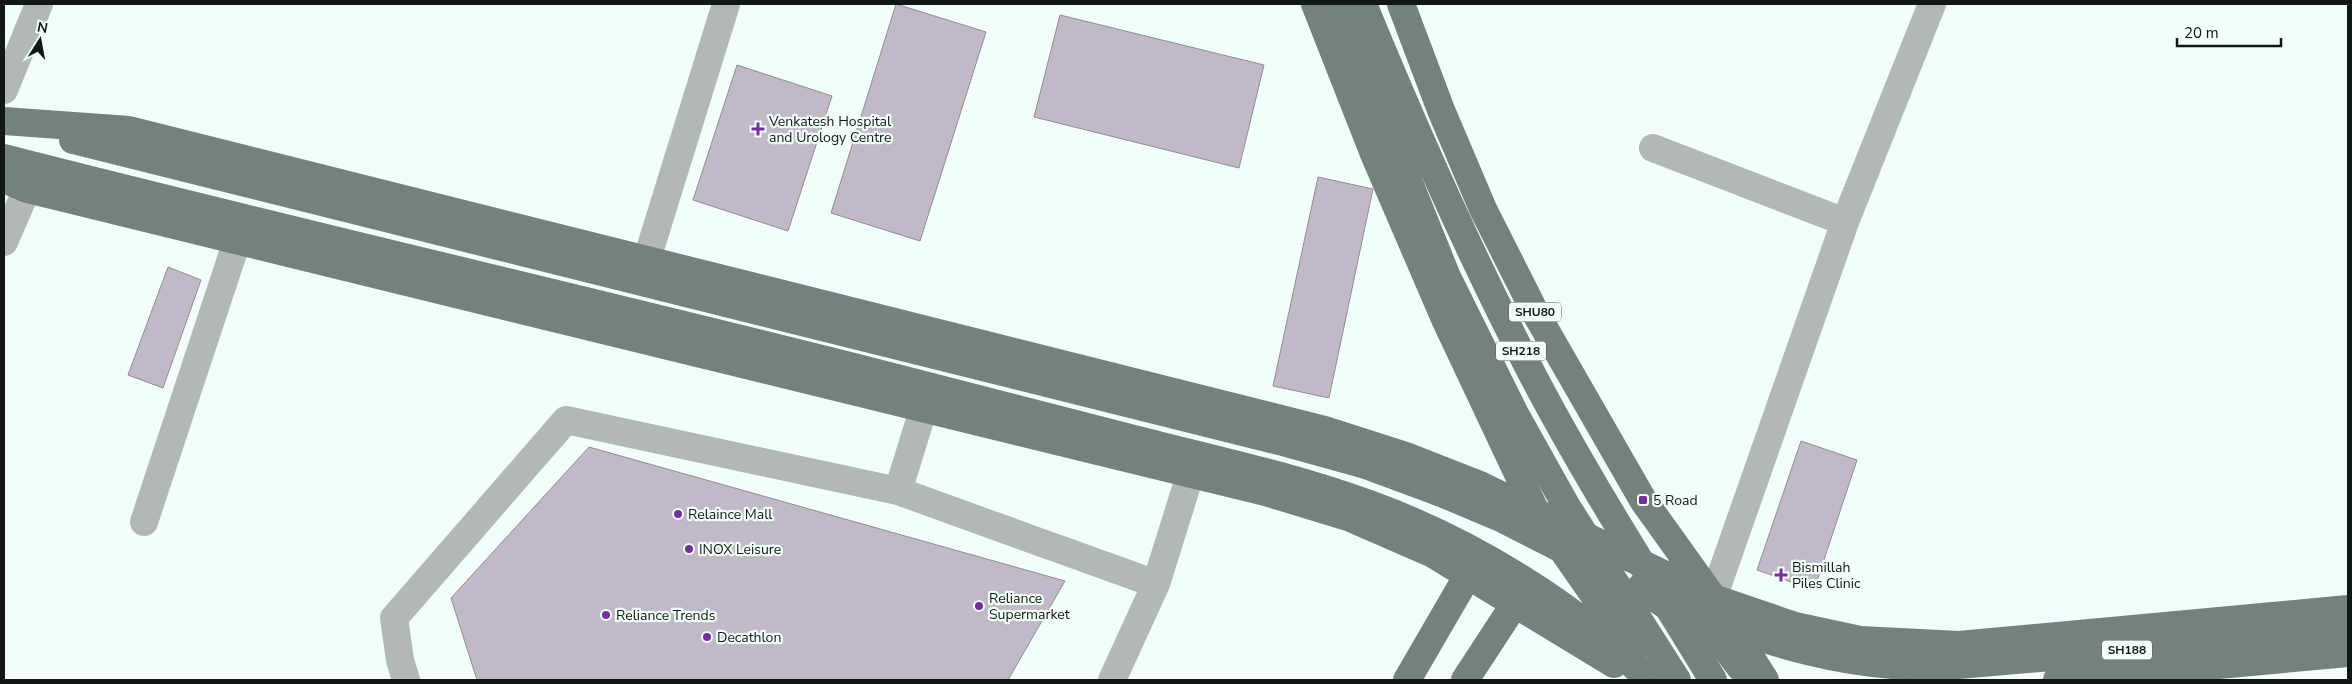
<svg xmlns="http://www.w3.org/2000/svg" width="2352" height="684" font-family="'Nunito Sans',sans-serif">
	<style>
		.building { fill: #c1b9c7; stroke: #928b98 }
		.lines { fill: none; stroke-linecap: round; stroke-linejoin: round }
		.minor { stroke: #b2b9b5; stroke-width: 28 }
		.major { stroke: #75817b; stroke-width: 28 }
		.major-bridge { stroke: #75817b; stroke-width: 28 }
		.poi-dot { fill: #782d9f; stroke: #f2fff8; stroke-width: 2 }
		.labels { text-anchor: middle; stroke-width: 4.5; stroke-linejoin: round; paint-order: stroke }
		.shield { fill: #f2fff8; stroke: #545d58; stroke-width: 1 }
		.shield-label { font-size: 12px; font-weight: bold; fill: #111714 }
		.poi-label { font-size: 14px; fill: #111714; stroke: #f2fff8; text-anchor: start }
	</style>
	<rect width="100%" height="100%" fill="#f2fff8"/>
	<path class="building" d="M 896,4 L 986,32 L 920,241 L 831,213 Z
		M 1060,15 L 1264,65 L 1239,168 L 1034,117 Z
		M 737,65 L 832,96 L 788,231 L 693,200 Z
		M 1318,177 L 1373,189 L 1329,398 L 1273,386 Z
		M 168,267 L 201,280 L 163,388 L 128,375 Z
		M 1801,441 L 1857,460 L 1814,590 L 1757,570 Z
		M 589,447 L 1065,581 L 1008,680 L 477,680 L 451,598 Z"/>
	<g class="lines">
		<path class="minor" d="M 4,90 L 39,4
			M 1653,148 L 1845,222
			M 4,242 L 27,189
			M 647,259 L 726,4
			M 898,491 L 924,407
			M 144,522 L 237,241
			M 1713,598 L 1845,222 L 1932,4
			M 406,680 L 400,660 L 394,618 L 566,420 L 898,491 L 1156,584
			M 1112,680 L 1156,584 L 1190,475"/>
		<path class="major" d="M 1315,4 L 1374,154 L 1445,319 L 1536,512 L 1633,651
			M 1401,4 L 1441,110 L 1483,209 L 1535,312 L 1643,500 L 1713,598 L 1765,680
			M 4,121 L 129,130 L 1325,430 L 1406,456 L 1480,485 L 1713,598 L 1795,626 L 1860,640 L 1959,645 L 2348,609
			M 73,140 L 1283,442 L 1366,465 L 1439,492
			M 4,158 C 289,231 576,297 862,369 C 955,393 1048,417 1142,441 C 1217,460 1295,477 1369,504 C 1464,538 1579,605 1648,680
			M 4,179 L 27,189 L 1269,493 L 1348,517 L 1433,554 L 1614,664
			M 1640,588 L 1721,642 L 1740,667
			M 1905,666 L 1947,666 L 2348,631
			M 1407,680 L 1468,575
			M 1465,680 L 1514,605
			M 2057,680 L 2348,653"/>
		<path class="major-bridge" d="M 1337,4 L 1447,277 L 1515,414 L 1567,507 L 1677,680
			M 1363,4 C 1414,128 1468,251 1530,370 C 1585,476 1651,578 1713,680
			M 1439,492 L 1501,518 L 1609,573
			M 1664,600 C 1740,635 1820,661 1905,666"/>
	</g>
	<g class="poi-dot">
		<path d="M755.5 121.5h5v5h5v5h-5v5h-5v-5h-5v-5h5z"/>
		<rect x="1638" y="495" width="10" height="10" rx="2.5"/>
		<circle cx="678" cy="514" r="5"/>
		<circle cx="689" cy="549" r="5"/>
		<path d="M1778.5 567.5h5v5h5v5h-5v5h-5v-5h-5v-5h5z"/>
		<circle cx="979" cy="606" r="5"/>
		<circle cx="606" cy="615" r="5"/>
		<circle cx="707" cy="637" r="5"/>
	</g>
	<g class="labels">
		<g class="shield">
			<rect x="1509" y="302.5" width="52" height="19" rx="4"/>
			<rect x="1496" y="341.5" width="50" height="19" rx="4"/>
			<rect x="2102" y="640.5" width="50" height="19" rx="4"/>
		</g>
		<g class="shield-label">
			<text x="1535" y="316">SHU80</text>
			<text x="1521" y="355">SH218</text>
			<text x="2127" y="654">SH188</text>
		</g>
		<g class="poi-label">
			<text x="769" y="126">Venkatesh Hospital<tspan x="769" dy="16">and Urology Centre</tspan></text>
			<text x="1653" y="505">5 Road</text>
			<text x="688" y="519">Relaince Mall</text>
			<text x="699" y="554">INOX Leisure</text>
			<text x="1792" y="572">Bismillah<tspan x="1792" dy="16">Piles Clinic</tspan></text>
			<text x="989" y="603">Reliance<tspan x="989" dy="16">Supermarket</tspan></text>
			<text x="616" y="620">Reliance Trends</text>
			<text x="717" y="642">Decathlon</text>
		</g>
	</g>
	<rect width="2352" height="684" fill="none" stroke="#111714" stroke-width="10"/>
	<g transform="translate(40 40) rotate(11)" stroke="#f2fff8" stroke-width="4" paint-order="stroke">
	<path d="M0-4L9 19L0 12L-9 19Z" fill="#111714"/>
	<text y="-8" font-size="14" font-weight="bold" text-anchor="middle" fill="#111714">N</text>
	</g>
	<path d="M2177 38v8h104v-8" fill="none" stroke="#111714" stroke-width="2.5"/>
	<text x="2184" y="38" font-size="15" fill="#111714" stroke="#f2fff8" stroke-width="4" paint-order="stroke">20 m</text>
</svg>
